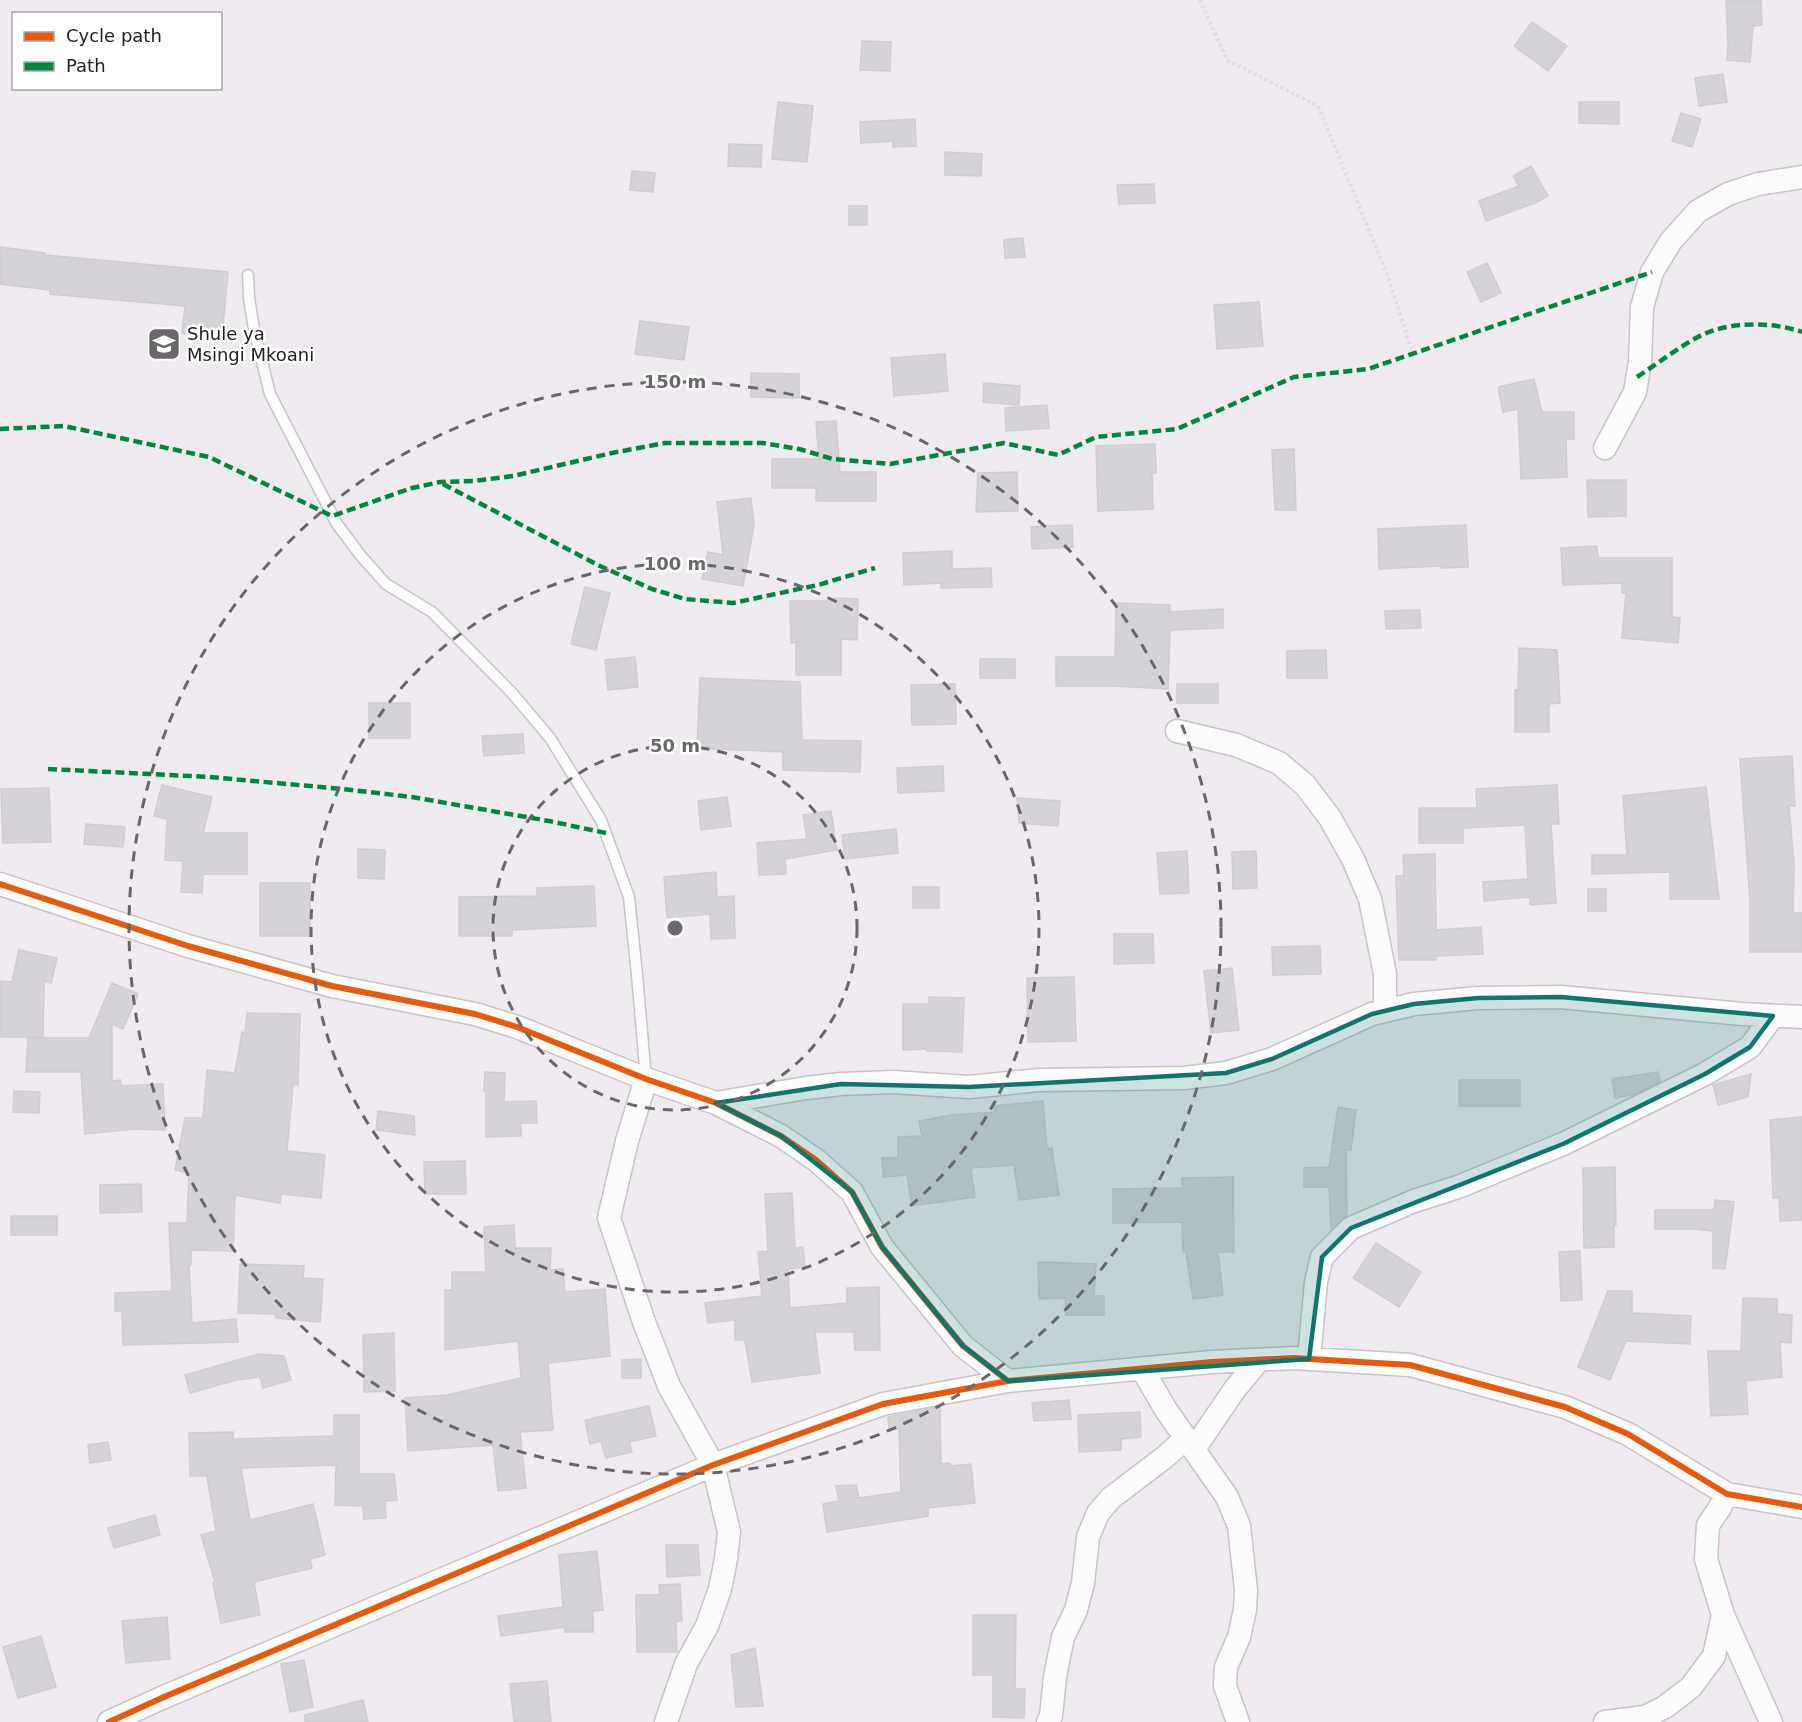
<svg xmlns="http://www.w3.org/2000/svg" width="1802" height="1722" font-family="'DejaVu Sans',sans-serif">
	<style>
		.building { fill: #d6d3d8; stroke: #d0cbd3; stroke-width: 1.5 }
		.lines { fill: none; stroke-linecap: round; stroke-linejoin: round }
		.lane-casing { stroke: #c6c4c6; stroke-width: 13 }
		.street-casing { stroke: #c6c4c6; stroke-width: 25 }
		.path { stroke: #dfdaec; stroke-width: 4; stroke-dasharray: 3 3; stroke-linecap: butt }
		.lane { stroke: #fdfcfd; stroke-width: 10 }
		.street { stroke: #fdfcfd; stroke-width: 22 }
		.quiet { stroke: #00873e; stroke-width: 4.5; stroke-dasharray: 9 4.5; stroke-linecap: butt }
		.cycleway-casing { stroke: #fff; stroke-width: 10 }
		.cycleway { stroke: #e8590c; stroke-width: 6 }
		.marked { fill: #0f766e; fill-opacity: 0.2; stroke: #0f766e; stroke-width: 4.5; stroke-linejoin: round }
		.ring { fill: none; stroke: #696769; stroke-width: 3; stroke-dasharray: 10 8 }
		.labels { text-anchor: middle; stroke-width: 5; stroke-linejoin: round; paint-order: stroke }
		.poi-label { font-size: 18px; fill: #212121; stroke: #fff; text-anchor: start }
		.centre { fill: #696769; stroke: #fff; stroke-width: 3 }
		.ring-label { font-size: 18px; text-anchor: middle; font-weight: bold; fill: #696769; stroke: #fff; stroke-width: 5; stroke-linejoin: round; paint-order: stroke }
	</style>
	<rect width="100%" height="100%" fill="#efeaef"/>
	<path class="building" d="M 1726,0 L 1761,0 L 1762,25 L 1753,26 L 1750,62 L 1727,60 L 1728,45 Z
		M 1532,22 L 1567,46 L 1548,71 L 1514,46 Z
		M 862,41 L 891,42 L 890,71 L 860,70 Z
		M 1723,74 L 1727,102 L 1699,106 L 1695,78 Z
		M 778,102 L 813,106 L 807,162 L 772,159 Z
		M 1579,102 L 1619,102 L 1619,124 L 1579,123 Z
		M 1681,113 L 1701,119 L 1692,147 L 1672,141 Z
		M 915,119 L 916,146 L 893,147 L 893,141 L 861,143 L 860,122 Z
		M 729,144 L 762,145 L 761,167 L 728,166 Z
		M 945,152 L 982,154 L 981,176 L 945,175 Z
		M 1531,166 L 1548,196 L 1535,203 L 1486,221 L 1479,201 L 1519,186 L 1513,176 Z
		M 632,171 L 655,173 L 653,192 L 630,190 Z
		M 1154,184 L 1155,203 L 1119,204 L 1117,185 Z
		M 849,206 L 867,206 L 867,225 L 849,225 Z
		M 1023,238 L 1025,257 L 1005,258 L 1004,240 Z
		M 0,247 L 45,253 L 45,255 L 228,272 L 222,337 L 182,333 L 185,306 L 50,294 L 50,290 L 0,284 Z
		M 1487,263 L 1501,293 L 1481,302 L 1467,272 Z
		M 1259,302 L 1263,346 L 1217,349 L 1214,305 Z
		M 640,321 L 689,327 L 684,360 L 635,354 Z
		M 945,354 L 948,391 L 894,396 L 891,358 Z
		M 751,373 L 799,374 L 799,398 L 751,397 Z
		M 1534,379 L 1542,412 L 1574,412 L 1574,439 L 1566,439 L 1567,477 L 1521,479 L 1518,409 L 1503,412 L 1498,387 Z
		M 984,383 L 1020,386 L 1019,405 L 983,402 Z
		M 1047,405 L 1049,428 L 1006,431 L 1005,408 Z
		M 836,421 L 840,472 L 876,472 L 876,501 L 816,501 L 816,488 L 772,488 L 772,459 L 819,459 L 816,422 Z
		M 1155,444 L 1156,473 L 1152,473 L 1153,509 L 1098,511 L 1096,446 Z
		M 1294,449 L 1296,510 L 1275,510 L 1272,450 Z
		M 1017,472 L 1018,511 L 976,512 L 978,473 Z
		M 1587,480 L 1626,480 L 1626,516 L 1588,517 Z
		M 751,498 L 754,525 L 743,586 L 702,579 L 708,552 L 723,555 L 717,502 Z
		M 1072,525 L 1073,547 L 1032,549 L 1031,527 Z
		M 1466,525 L 1468,567 L 1441,568 L 1441,566 L 1379,569 L 1378,529 Z
		M 1597,546 L 1598,558 L 1672,558 L 1672,617 L 1680,618 L 1678,643 L 1622,638 L 1626,593 L 1622,593 L 1622,583 L 1563,585 L 1561,548 Z
		M 952,551 L 952,569 L 991,568 L 992,587 L 941,588 L 941,583 L 904,585 L 903,553 Z
		M 585,587 L 610,593 L 596,650 L 571,644 Z
		M 835,598 L 858,599 L 857,640 L 841,639 L 841,675 L 796,675 L 796,642 L 791,643 L 790,601 L 835,601 Z
		M 1116,603 L 1170,605 L 1170,612 L 1223,609 L 1223,628 L 1170,630 L 1168,689 L 1114,686 L 1056,686 L 1056,657 L 1115,657 Z
		M 1420,610 L 1421,628 L 1386,629 L 1385,611 Z
		M 1519,648 L 1557,650 L 1560,703 L 1549,704 L 1549,732 L 1515,732 L 1515,690 L 1518,690 Z
		M 1326,650 L 1327,678 L 1287,678 L 1287,651 Z
		M 635,657 L 638,687 L 608,690 L 605,660 Z
		M 980,659 L 1015,659 L 1015,678 L 980,678 Z
		M 700,678 L 800,682 L 802,740 L 861,741 L 860,772 L 783,770 L 783,752 L 697,748 Z
		M 955,684 L 956,724 L 912,725 L 911,685 Z
		M 1177,684 L 1218,684 L 1218,703 L 1177,703 Z
		M 369,703 L 410,703 L 410,738 L 369,738 Z
		M 523,734 L 524,753 L 484,756 L 482,736 Z
		M 1792,756 L 1795,806 L 1789,806 L 1794,865 L 1793,913 L 1802,913 L 1802,952 L 1750,952 L 1750,900 L 1740,759 Z
		M 943,766 L 944,791 L 898,793 L 897,768 Z
		M 162,785 L 212,797 L 203,833 L 247,833 L 247,874 L 203,874 L 202,893 L 181,892 L 183,861 L 165,860 L 167,819 L 154,816 Z
		M 1557,785 L 1559,824 L 1551,824 L 1556,903 L 1530,905 L 1530,897 L 1484,901 L 1483,882 L 1528,879 L 1525,825 L 1463,828 L 1463,843 L 1419,843 L 1419,808 L 1477,808 L 1476,789 Z
		M 1706,787 L 1719,899 L 1670,899 L 1670,872 L 1592,874 L 1592,855 L 1627,855 L 1623,796 Z
		M 49,788 L 51,842 L 3,843 L 1,789 Z
		M 727,797 L 731,826 L 701,830 L 698,801 Z
		M 1017,798 L 1060,801 L 1058,826 L 1019,823 Z
		M 831,811 L 837,850 L 785,859 L 786,874 L 759,875 L 757,843 L 807,839 L 803,815 Z
		M 86,824 L 125,827 L 123,847 L 84,844 Z
		M 896,829 L 898,853 L 845,859 L 842,835 Z
		M 358,849 L 385,850 L 384,879 L 358,878 Z
		M 1187,851 L 1189,893 L 1160,894 L 1157,853 Z
		M 1256,851 L 1257,888 L 1233,889 L 1232,852 Z
		M 1435,854 L 1436,930 L 1481,927 L 1483,954 L 1436,956 L 1436,960 L 1399,960 L 1396,876 L 1404,876 L 1403,855 Z
		M 716,872 L 717,897 L 734,896 L 735,938 L 711,939 L 710,914 L 667,918 L 664,877 Z
		M 260,883 L 310,883 L 310,936 L 260,936 Z
		M 594,886 L 596,926 L 512,930 L 512,936 L 459,936 L 459,897 L 537,896 L 537,888 Z
		M 913,887 L 939,887 L 939,908 L 913,908 Z
		M 1588,889 L 1606,889 L 1606,911 L 1588,911 Z
		M 1114,934 L 1153,934 L 1154,963 L 1114,964 Z
		M 1320,946 L 1321,974 L 1273,975 L 1272,947 Z
		M 19,950 L 57,958 L 51,983 L 44,981 L 43,1037 L 0,1037 L 0,981 L 12,982 Z
		M 1232,968 L 1239,1030 L 1211,1033 L 1204,971 Z
		M 1074,977 L 1076,1041 L 1028,1042 L 1027,978 Z
		M 112,983 L 138,994 L 123,1029 L 112,1024 L 112,1081 L 121,1080 L 121,1086 L 163,1084 L 165,1130 L 135,1129 L 85,1134 L 81,1072 L 26,1072 L 28,1038 L 89,1038 Z
		M 929,997 L 964,998 L 962,1052 L 927,1051 L 927,1049 L 903,1050 L 903,1004 L 929,1004 Z
		M 247,1013 L 300,1014 L 298,1085 L 293,1084 L 287,1151 L 325,1155 L 321,1198 L 281,1194 L 280,1203 L 235,1195 L 233,1251 L 191,1250 L 191,1265 L 189,1265 L 192,1323 L 236,1319 L 238,1342 L 123,1345 L 122,1311 L 115,1311 L 115,1293 L 172,1291 L 169,1223 L 187,1223 L 189,1173 L 175,1170 L 185,1118 L 203,1118 L 207,1070 L 235,1073 L 242,1032 L 245,1033 Z
		M 485,1072 L 505,1073 L 504,1102 L 536,1101 L 537,1123 L 521,1123 L 521,1136 L 486,1137 L 486,1091 L 484,1091 Z
		M 1658,1072 L 1660,1081 L 1632,1095 L 1615,1098 L 1612,1079 Z
		M 1751,1074 L 1748,1097 L 1718,1105 L 1713,1085 Z
		M 1459,1080 L 1520,1080 L 1520,1106 L 1459,1106 Z
		M 14,1091 L 40,1092 L 39,1113 L 13,1112 Z
		M 1043,1101 L 1047,1149 L 1052,1148 L 1059,1195 L 1019,1200 L 1014,1165 L 971,1168 L 975,1197 L 912,1206 L 907,1175 L 883,1177 L 882,1158 L 898,1158 L 898,1137 L 922,1136 L 919,1121 L 951,1115 L 995,1112 L 994,1106 Z
		M 1338,1107 L 1356,1110 L 1351,1150 L 1346,1150 L 1347,1215 L 1331,1229 L 1329,1187 L 1304,1187 L 1304,1168 L 1329,1167 Z
		M 378,1111 L 414,1116 L 415,1135 L 376,1130 Z
		M 1802,1117 L 1802,1220 L 1780,1221 L 1779,1198 L 1773,1198 L 1770,1120 Z
		M 465,1161 L 466,1194 L 425,1194 L 424,1162 Z
		M 1615,1167 L 1616,1225 L 1614,1225 L 1614,1247 L 1584,1248 L 1583,1168 Z
		M 1233,1177 L 1234,1252 L 1218,1252 L 1223,1295 L 1193,1299 L 1186,1252 L 1183,1252 L 1182,1222 L 1113,1223 L 1113,1189 L 1182,1188 L 1182,1178 Z
		M 141,1184 L 142,1212 L 100,1213 L 100,1185 Z
		M 792,1193 L 795,1248 L 803,1247 L 805,1267 L 788,1269 L 790,1308 L 847,1303 L 847,1288 L 879,1287 L 880,1350 L 855,1350 L 854,1332 L 815,1332 L 820,1373 L 752,1382 L 745,1340 L 735,1340 L 735,1320 L 708,1323 L 705,1303 L 762,1296 L 758,1252 L 768,1251 L 765,1194 Z
		M 1715,1200 L 1734,1202 L 1725,1269 L 1713,1268 L 1713,1231 L 1695,1229 L 1655,1229 L 1655,1210 L 1714,1210 Z
		M 11,1216 L 57,1216 L 57,1235 L 11,1235 Z
		M 514,1225 L 515,1248 L 551,1248 L 550,1270 L 563,1269 L 565,1292 L 605,1289 L 610,1356 L 548,1363 L 553,1430 L 520,1432 L 526,1488 L 498,1491 L 493,1445 L 408,1451 L 405,1398 L 447,1395 L 521,1378 L 518,1341 L 445,1350 L 445,1290 L 452,1290 L 452,1272 L 486,1272 L 484,1227 Z
		M 1376,1243 L 1421,1272 L 1399,1307 L 1353,1278 Z
		M 1580,1251 L 1582,1300 L 1561,1301 L 1559,1252 Z
		M 1038,1262 L 1096,1264 L 1094,1296 L 1104,1296 L 1104,1315 L 1066,1315 L 1065,1298 L 1039,1299 Z
		M 240,1264 L 304,1266 L 303,1278 L 323,1279 L 320,1322 L 276,1318 L 275,1314 L 238,1313 Z
		M 1608,1291 L 1632,1291 L 1632,1313 L 1691,1316 L 1690,1344 L 1626,1341 L 1610,1380 L 1578,1367 Z
		M 1743,1298 L 1777,1299 L 1777,1314 L 1792,1315 L 1791,1343 L 1780,1342 L 1782,1377 L 1746,1381 L 1748,1414 L 1711,1416 L 1708,1351 L 1741,1351 Z
		M 394,1333 L 395,1391 L 364,1392 L 363,1335 Z
		M 259,1354 L 284,1356 L 291,1380 L 263,1388 L 260,1377 L 236,1380 L 190,1393 L 185,1375 Z
		M 641,1359 L 641,1378 L 622,1378 L 622,1360 Z
		M 1069,1400 L 1071,1419 L 1034,1421 L 1032,1403 Z
		M 649,1406 L 656,1436 L 629,1442 L 632,1452 L 606,1458 L 601,1441 L 590,1444 L 585,1420 Z
		M 940,1407 L 941,1464 L 950,1463 L 950,1466 L 971,1464 L 975,1503 L 928,1508 L 928,1516 L 827,1532 L 823,1504 L 839,1501 L 836,1486 L 856,1485 L 859,1498 L 901,1492 L 899,1429 L 889,1429 L 888,1417 Z
		M 1140,1412 L 1141,1437 L 1121,1439 L 1121,1450 L 1079,1452 L 1078,1415 Z
		M 334,1415 L 359,1415 L 359,1474 L 394,1474 L 397,1500 L 385,1501 L 386,1518 L 364,1519 L 363,1506 L 335,1505 L 336,1465 L 241,1468 L 250,1520 L 313,1504 L 325,1555 L 310,1559 L 312,1568 L 254,1582 L 260,1615 L 221,1623 L 213,1583 L 215,1582 L 201,1535 L 216,1531 L 207,1476 L 190,1476 L 189,1433 L 233,1432 L 233,1439 L 334,1436 Z
		M 108,1442 L 111,1460 L 90,1463 L 88,1445 Z
		M 155,1515 L 160,1535 L 114,1548 L 108,1528 Z
		M 666,1545 L 698,1545 L 700,1575 L 667,1577 Z
		M 597,1551 L 603,1610 L 593,1611 L 593,1632 L 565,1632 L 565,1627 L 501,1636 L 498,1616 L 563,1607 L 559,1555 Z
		M 680,1584 L 682,1621 L 676,1621 L 677,1652 L 637,1652 L 636,1595 L 660,1595 L 659,1585 Z
		M 973,1615 L 1016,1615 L 1015,1689 L 1025,1689 L 1024,1718 L 993,1717 L 993,1675 L 973,1675 Z
		M 167,1617 L 170,1659 L 126,1663 L 122,1621 Z
		M 41,1636 L 56,1687 L 18,1698 L 3,1647 Z
		M 755,1648 L 763,1706 L 736,1707 L 731,1655 Z
		M 304,1660 L 313,1707 L 290,1712 L 281,1664 Z
		M 547,1681 L 551,1722 L 514,1722 L 510,1684 Z
		M 363,1700 L 368,1722 L 305,1722 L 305,1715 Z"/>
	<g class="lines">
		<defs>
			<path id="lane" d="M 248,275 L 249,298 L 254,329 L 270,394 L 337,524 L 361,556 L 386,584 L 432,612 L 512,693 L 550,738 L 601,820 L 629,897 L 637,975 L 646,1079"/>
			<path id="street" d="M 1605,448 L 1635,392 L 1640,362 L 1642,307 L 1652,272 L 1671,241 L 1698,211 L 1728,194 L 1758,184 L 1802,177
				M 1177,731 L 1236,745 L 1279,763 L 1305,785 L 1330,818 L 1353,859 L 1370,899 L 1385,974 L 1385,1011
				M 0,884 L 188,946 L 332,986 L 475,1014 L 517,1027 L 646,1079 L 716,1103 L 781,1136 L 816,1160 L 852,1192 L 882,1247 L 963,1346 L 1008,1381
				M 646,1079 L 627,1141 L 609,1218 L 644,1322 L 669,1386 L 713,1465 L 729,1532 L 726,1559 L 720,1589 L 707,1626 L 686,1664 L 666,1722
				M 716,1103 L 806,1088 L 841,1084 L 893,1082 L 969,1087 L 1039,1080 L 1184,1078 L 1226,1073 L 1272,1059 L 1372,1014 L 1414,1004 L 1478,998 L 1561,997 L 1742,1014 L 1802,1017
				M 1309,1359 L 1316,1282 L 1322,1257 L 1351,1228 L 1414,1201 L 1458,1187 L 1563,1144 L 1705,1074 L 1750,1047 L 1773,1016
				M 1142,1369 L 1166,1410 L 1227,1497 L 1239,1526 L 1246,1590 L 1245,1610 L 1239,1637 L 1226,1667 L 1225,1686 L 1238,1722
				M 1194,1449 L 1235,1389 L 1259,1360
				M 1727,1494 L 1719,1509 L 1708,1525 L 1706,1559 L 1723,1615 L 1771,1722
				M 109,1722 L 164,1697 L 713,1465 L 883,1404 L 1008,1381 L 1212,1362 L 1294,1358 L 1410,1365 L 1565,1407 L 1628,1434 L 1727,1494 L 1802,1507
				M 1048,1722 L 1051,1716 L 1055,1677 L 1063,1637 L 1076,1610 L 1083,1583 L 1088,1537 L 1098,1513 L 1111,1498 L 1165,1457 L 1186,1438
				M 1605,1722 L 1645,1717 L 1665,1707 L 1691,1687 L 1714,1656 L 1723,1615"/>
		</defs>
		<use href="#lane" class="lane-casing"/>
		<use href="#street" class="street-casing"/>
		<path class="path" d="M 1200,0 L 1227,60 L 1318,106 L 1387,274 L 1413,354"/>
		<use href="#lane" class="lane"/>
		<use href="#street" class="street"/>
		<path class="quiet" d="M 1637,377 C 1657,364 1676,349 1696,338 C 1726,321 1770,321 1802,332
			M 0,429 L 64,426 L 209,457 L 332,516 L 412,488 L 440,482 L 474,481 L 513,476 L 612,453 L 665,443 L 763,443 L 799,449 L 833,459 L 890,464 L 1004,443 L 1058,455 L 1096,437 L 1177,429 L 1294,377 L 1368,369 L 1652,272
			M 443,484 L 600,566 L 652,589 L 685,599 L 733,603 L 818,585 L 875,568
			M 48,769 L 210,777 L 342,789 L 412,797 L 549,821 L 606,833"/>
		<defs>
			<path id="cycleway" d="M 0,884 L 188,946 L 332,986 L 475,1014 L 517,1027 L 646,1079 L 716,1103 L 781,1136 L 816,1160 L 852,1192 L 882,1247 L 963,1346 L 1008,1381
				M 109,1722 L 164,1697 L 713,1465 L 883,1404 L 1008,1381 L 1212,1362 L 1294,1358 L 1410,1365 L 1565,1407 L 1628,1434 L 1727,1494 L 1802,1507"/>
		</defs>
		<use href="#cycleway" class="cycleway-casing"/>
		<use href="#cycleway" class="cycleway"/>
	</g>
	<path class="marked" d="M 1561,997 L 1773,1016 L 1750,1047 L 1705,1074 L 1563,1144 L 1351,1228 L 1322,1257 L 1309,1359 L 1008,1381 L 963,1346 L 882,1247 L 852,1192 L 781,1136 L 716,1103 L 841,1084 L 969,1087 L 1226,1073 L 1272,1059 L 1372,1014 L 1414,1004 L 1478,998 Z"/>
	<g class="ring">
		<circle cx="675" cy="928" r="182"/>
		<circle cx="675" cy="928" r="364"/>
		<circle cx="675" cy="928" r="546"/>
	</g>
	<defs>
		<symbol id="school-square" viewBox="-11 -11 22 22"><rect x="-9" y="-9" width="18" height="18" rx="4" fill="#696769" stroke="#fff"/><path d="M0-5L7-2L0 1L-7-2ZM-4 1L0 2.5L4 1V4Q0 6-4 4Z" fill="#fff"/></symbol>
	</defs>
	<g fill-rule="evenodd">
		<use href="#school-square" x="145" y="325" width="38" height="38"/>
	</g>
	<g class="labels">
		<g class="poi-label">
			<text x="187" y="340">Shule ya<tspan x="187" dy="21">Msingi Mkoani</tspan></text>
		</g>
	</g>
	<circle cx="675" cy="928" r="9" class="centre"/>
	<g class="ring-label">
		<text x="675" y="388">150 m</text>
		<text x="675" y="570">100 m</text>
		<text x="675" y="752">50 m</text>
	</g>
	<rect x="12" y="12" width="210" height="78" fill="#ffffff" stroke="#a6a6a6" stroke-width="1.5"/>
	<rect x="24" y="32" width="30" height="9" fill="#e8590c" stroke="#a6a6a6" stroke-width="1.5"/>
	<text x="66" y="42" font-size="18" fill="#212121">Cycle path</text>
	<rect x="24" y="62" width="30" height="9" fill="#00873e" stroke="#a6a6a6" stroke-width="1.5"/>
	<text x="66" y="72" font-size="18" fill="#212121">Path</text>
</svg>
